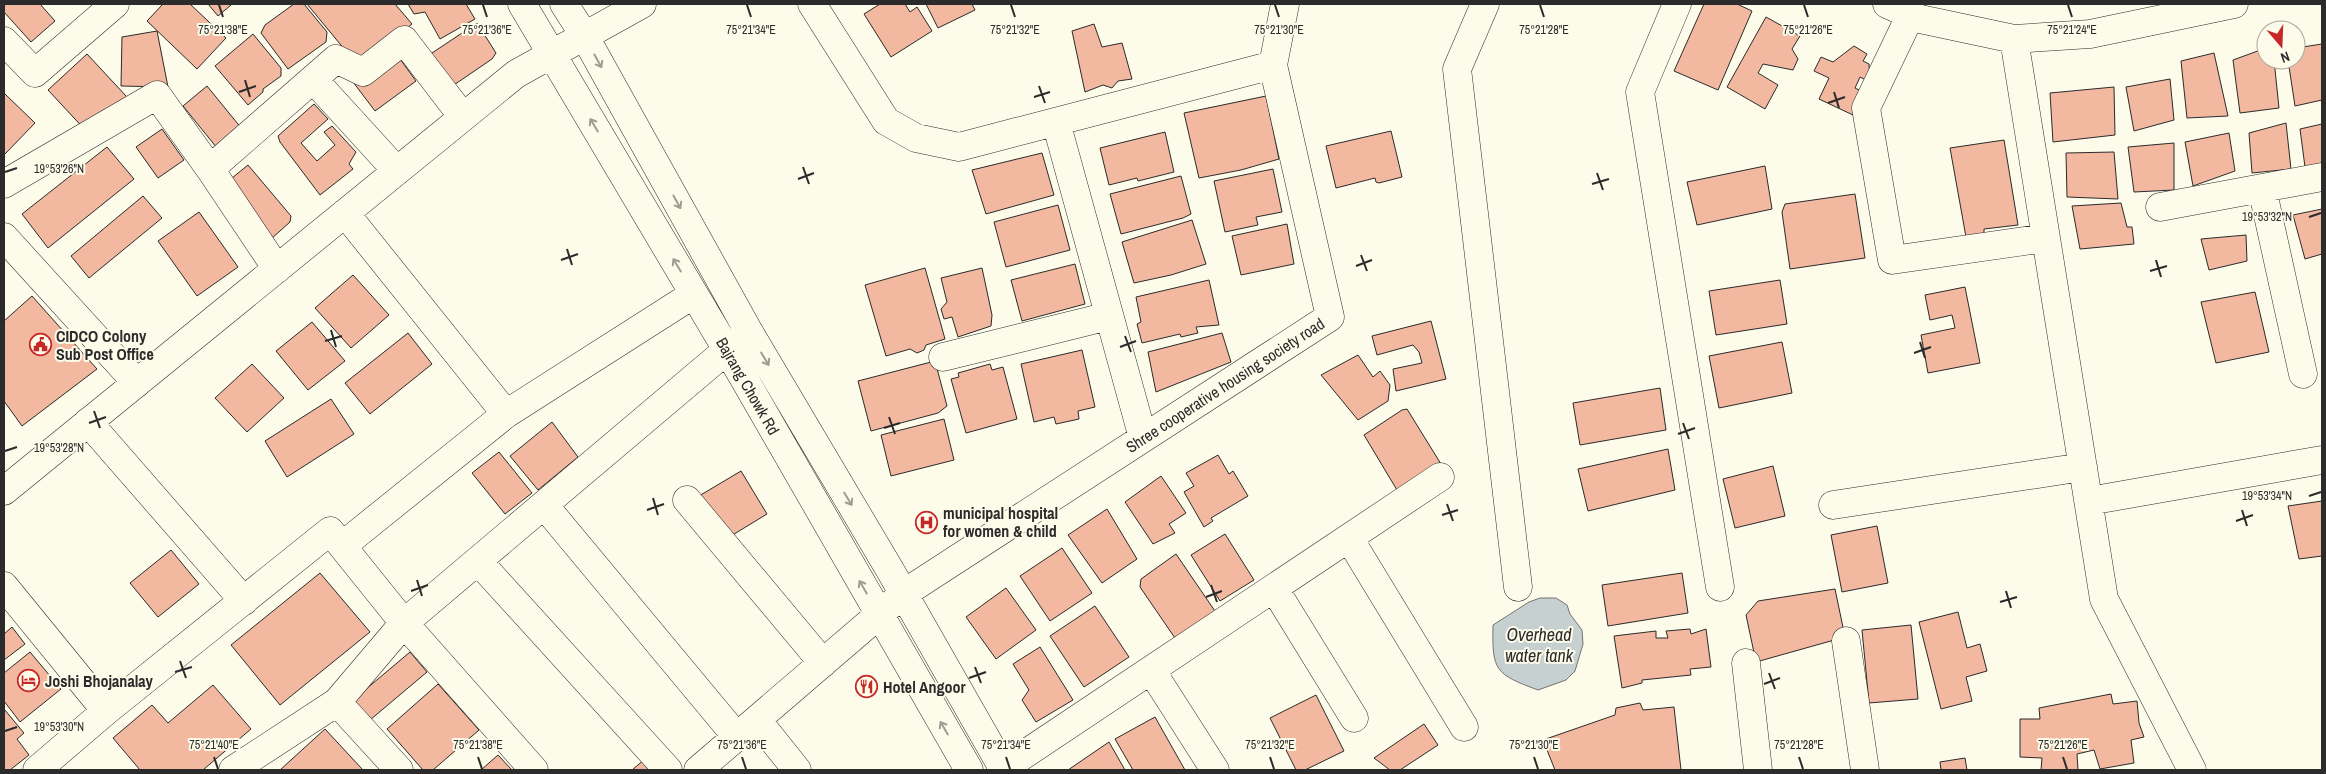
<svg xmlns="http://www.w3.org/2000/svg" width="2326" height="774" font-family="'Archivo Narrow',sans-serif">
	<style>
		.water { fill: #c7d0d0; stroke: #74746e }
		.building { fill: #f2b8a0; stroke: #2b2b2b }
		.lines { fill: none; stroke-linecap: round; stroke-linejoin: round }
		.minor-casing { stroke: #2b2b2b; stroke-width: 29 }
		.minor { stroke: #fdfbea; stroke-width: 28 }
		.oneway { stroke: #9e9d94 }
		.ticks { fill: none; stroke: #2b2b2b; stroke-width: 2 }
		.labels { text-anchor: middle; stroke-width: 4; stroke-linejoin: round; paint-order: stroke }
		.poi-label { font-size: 16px; font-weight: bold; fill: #2b2b2b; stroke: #fdfbea; text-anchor: start }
		.street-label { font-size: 16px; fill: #2b2b2b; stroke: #fdfbea }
		.water-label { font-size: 18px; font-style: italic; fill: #2b2b2b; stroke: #fdfbea }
		.ticks-label { font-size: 12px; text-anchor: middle; fill: #2b2b2b; stroke: #fdfbea; stroke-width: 4; stroke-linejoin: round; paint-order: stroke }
	</style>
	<rect width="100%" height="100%" fill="#fdfbea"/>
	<path class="water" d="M 1540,598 L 1556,598 L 1567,605 L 1570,614 L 1582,630 L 1583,644 L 1575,671 L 1566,680 L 1538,690 C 1495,674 1492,671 1493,625 L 1529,602 Z"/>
	<path class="building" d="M 4,4 L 40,4 L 55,21 L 31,42 L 4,12 Z
		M 163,4 L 190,4 L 226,38 L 197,69 L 147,21 Z
		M 208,4 L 230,4 L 231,5 L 218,16 Z
		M 294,4 L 304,4 L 327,32 L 326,42 L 288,69 L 261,33 L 265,25 Z
		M 307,4 L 395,4 L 412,24 L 359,67 Z
		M 408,4 L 466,4 L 475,19 L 440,39 L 425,12 L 414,14 Z
		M 880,4 L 905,4 L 910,12 L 917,7 L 932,31 L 891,57 L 864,14 Z
		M 926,4 L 972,4 L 975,10 L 938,28 Z
		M 1704,4 L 1737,4 L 1752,11 L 1718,90 L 1674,71 Z
		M 1766,17 L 1800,36 L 1792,49 L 1798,59 L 1793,70 L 1763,64 L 1758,73 L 1778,85 L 1765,109 L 1727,87 Z
		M 477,23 L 496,53 L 492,59 L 448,89 L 428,60 L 432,53 Z
		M 1094,24 L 1102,47 L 1122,43 L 1132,79 L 1118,81 L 1112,88 L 1103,85 L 1085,92 L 1072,31 Z
		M 157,31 L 168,87 L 121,86 L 122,37 Z
		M 253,34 L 281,68 L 281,76 L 263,89 L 263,92 L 248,105 L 215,66 Z
		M 2322,44 L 2322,100 L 2295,106 L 2288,60 L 2296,60 L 2296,48 Z
		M 1854,46 L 1867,54 L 1863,61 L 1869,64 L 1870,82 L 1860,77 L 1855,88 L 1863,92 L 1853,115 L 1819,99 L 1829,78 L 1814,71 L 1821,57 L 1833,62 Z
		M 2266,48 L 2266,60 L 2274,60 L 2279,108 L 2240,113 L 2233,60 Z
		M 395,52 L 416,81 L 375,111 L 353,82 Z
		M 2214,53 L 2228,116 L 2187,118 L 2181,61 Z
		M 87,54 L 127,97 L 88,133 L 48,90 Z
		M 2170,79 L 2174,120 L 2134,131 L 2126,87 Z
		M 207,86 L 242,129 L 217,148 L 183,106 Z
		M 2114,87 L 2115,135 L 2053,142 L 2050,93 Z
		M 4,93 L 35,123 L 4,155 Z
		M 1266,96 L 1279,159 L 1241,170 L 1199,178 L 1184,113 Z
		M 314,104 L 328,119 L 301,143 L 317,161 L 335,145 L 324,132 L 332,126 L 356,152 L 349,164 L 353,169 L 320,195 L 280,142 L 278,136 Z
		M 2286,123 L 2291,169 L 2252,173 L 2249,133 Z
		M 2322,124 L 2322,163 L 2305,167 L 2300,129 Z
		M 162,129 L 184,160 L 158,178 L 136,147 Z
		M 1391,131 L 1402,177 L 1379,183 L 1376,182 L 1375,178 L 1336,188 L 1326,146 Z
		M 1165,132 L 1174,172 L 1138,181 L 1137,178 L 1109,185 L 1100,148 Z
		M 2229,133 L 2235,171 L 2193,186 L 2185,142 Z
		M 2004,140 L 2018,225 L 1984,229 L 1984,235 L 1966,237 L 1950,148 Z
		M 2174,143 L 2174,190 L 2134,192 L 2128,147 Z
		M 107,147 L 134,179 L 48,248 L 22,214 Z
		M 2114,152 L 2118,199 L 2067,197 L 2066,153 Z
		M 1042,153 L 1054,195 L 986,214 L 972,170 Z
		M 248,165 L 291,216 L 290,222 L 271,239 L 232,178 Z
		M 1765,166 L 1772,209 L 1697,225 L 1687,182 Z
		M 1273,169 L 1282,212 L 1256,217 L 1258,225 L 1225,232 L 1214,181 Z
		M 1181,176 L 1191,214 L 1183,218 L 1121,234 L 1110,194 Z
		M 1855,194 L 1865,258 L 1790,269 L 1782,212 L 1785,204 Z
		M 143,196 L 162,218 L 89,278 L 71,256 Z
		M 2121,203 L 2127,227 L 2132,227 L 2134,244 L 2080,249 L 2072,206 Z
		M 1058,205 L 1070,250 L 1006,267 L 994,222 Z
		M 2322,209 L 2322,254 L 2305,259 L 2293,215 Z
		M 199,212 L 238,267 L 197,296 L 158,241 Z
		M 1192,220 L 1206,264 L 1171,275 L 1134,283 L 1122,242 Z
		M 1287,224 L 1294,264 L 1241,275 L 1232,236 Z
		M 2246,235 L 2247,261 L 2209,270 L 2201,239 Z
		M 1075,264 L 1085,304 L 1022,321 L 1011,280 Z
		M 925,268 L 945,339 L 926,345 L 924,350 L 917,353 L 910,349 L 886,356 L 865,285 Z
		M 982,268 L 992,315 L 991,326 L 958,337 L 952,317 L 944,319 L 941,309 L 947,302 L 941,278 Z
		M 353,275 L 389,315 L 351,348 L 315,308 Z
		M 1209,280 L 1219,325 L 1196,327 L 1198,333 L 1181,337 L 1180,334 L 1142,343 L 1137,324 L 1141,322 L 1136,297 Z
		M 1780,280 L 1787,324 L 1716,335 L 1709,291 Z
		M 1965,287 L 1980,363 L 1928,373 L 1921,335 L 1955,328 L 1952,315 L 1930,320 L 1925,295 Z
		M 2255,292 L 2269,352 L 2216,363 L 2201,302 Z
		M 32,296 L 97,369 L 22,426 L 4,401 L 4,321 Z
		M 1431,321 L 1446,379 L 1396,391 L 1393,369 L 1422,363 L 1419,352 L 1413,345 L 1377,355 L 1372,336 Z
		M 312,322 L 345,361 L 308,390 L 276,351 Z
		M 408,333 L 432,364 L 370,414 L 345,383 Z
		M 1222,333 L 1231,362 L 1156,392 L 1148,352 Z
		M 1782,342 L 1792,393 L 1719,408 L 1709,356 Z
		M 1082,350 L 1095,407 L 1078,411 L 1079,419 L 1056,424 L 1054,417 L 1034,422 L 1021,364 Z
		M 1358,355 L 1373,377 L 1380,371 L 1390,385 L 1388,401 L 1358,420 L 1321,375 Z
		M 935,361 L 947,406 L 938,413 L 871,431 L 858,381 Z
		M 252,364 L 284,398 L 247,432 L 215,398 Z
		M 990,364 L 992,370 L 1003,367 L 1017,419 L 966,433 L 951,379 L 959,377 L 958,373 Z
		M 1660,388 L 1666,430 L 1580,445 L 1573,403 Z
		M 331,399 L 354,434 L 287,477 L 265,441 Z
		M 1407,409 L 1441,464 L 1397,490 L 1364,435 L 1402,410 Z
		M 944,419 L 954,460 L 891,476 L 881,435 Z
		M 552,422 L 578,457 L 538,490 L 510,456 Z
		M 1668,449 L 1675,490 L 1588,511 L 1578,469 Z
		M 499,452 L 532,493 L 505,514 L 472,473 Z
		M 1218,455 L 1229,474 L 1233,471 L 1248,496 L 1211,518 L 1213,521 L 1204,527 L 1184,492 L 1194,486 L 1186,473 Z
		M 1773,466 L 1785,516 L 1735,528 L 1723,479 Z
		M 741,471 L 767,514 L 726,539 L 699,496 Z
		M 1161,476 L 1186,513 L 1169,524 L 1175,533 L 1153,544 L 1125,502 Z
		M 2322,501 L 2322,556 L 2299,559 L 2288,506 Z
		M 1107,509 L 1137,559 L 1102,583 L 1068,535 Z
		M 1877,526 L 1888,583 L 1842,592 L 1831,535 Z
		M 1225,534 L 1254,580 L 1220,601 L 1191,555 Z
		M 1062,548 L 1092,593 L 1050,621 L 1020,576 Z
		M 171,550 L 199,584 L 158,617 L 130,583 Z
		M 1176,554 L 1217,614 L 1177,641 L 1140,587 L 1141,579 Z
		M 320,573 L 370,632 L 280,705 L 231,645 Z
		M 1682,573 L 1688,613 L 1608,626 L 1602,585 Z
		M 1006,588 L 1036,630 L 996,659 L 966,617 Z
		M 1835,589 L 1845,637 L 1756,662 L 1746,615 L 1758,601 Z
		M 1095,606 L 1129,657 L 1084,687 L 1050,636 Z
		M 1958,612 L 1967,648 L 1980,644 L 1987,671 L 1966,677 L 1972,701 L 1941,709 L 1919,622 Z
		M 1911,625 L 1918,699 L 1869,703 L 1862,630 Z
		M 12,627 L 25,644 L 4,660 L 4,634 Z
		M 1690,629 L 1691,634 L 1706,629 L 1711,667 L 1690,669 L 1691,675 L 1642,680 L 1642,683 L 1622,688 L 1614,636 L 1656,631 L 1656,638 L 1668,638 L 1666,631 Z
		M 1040,647 L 1073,700 L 1036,722 L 1022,700 L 1029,690 L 1013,664 Z
		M 30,652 L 61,689 L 20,722 L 4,701 L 4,673 Z
		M 410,652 L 427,672 L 370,720 L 353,700 Z
		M 438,684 L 479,730 L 433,770 L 423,770 L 387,729 Z
		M 213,685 L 251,729 L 203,770 L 140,770 L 113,738 L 152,705 L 168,723 Z
		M 2111,694 L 2113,704 L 2137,701 L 2139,723 L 2144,737 L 2131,740 L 2134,763 L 2100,769 L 2094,750 L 2077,754 L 2078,770 L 2041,770 L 2042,758 L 2020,757 L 2020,719 L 2040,719 L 2039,708 Z
		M 1316,695 L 1344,751 L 1305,770 L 1296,770 L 1270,718 Z
		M 1640,703 L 1643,710 L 1674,707 L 1681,770 L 1555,770 L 1543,740 L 1615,715 L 1616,708 Z
		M 4,709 L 24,733 L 17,739 L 29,755 L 10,770 L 4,770 Z
		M 1155,717 L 1185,770 L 1133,770 L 1115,739 Z
		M 1424,724 L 1438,745 L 1400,770 L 1390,770 L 1374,758 Z
		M 325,729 L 363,770 L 280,770 Z
		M 1109,742 L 1125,770 L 1068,770 Z
		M 498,755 L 512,770 L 481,770 Z
		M 1965,758 L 1967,770 L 1941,770 L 1940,762 Z
		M 645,759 L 655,770 L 632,770 Z"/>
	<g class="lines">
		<defs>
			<path id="minor" d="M 522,4 L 742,375 L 969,770
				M 564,4 L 584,35 L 749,332 L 890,570 L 1004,770
				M 812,4 L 886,121 L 916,138 L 959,147 L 1273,65
				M 1485,4 L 1457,69 L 1518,587
				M 1677,4 L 1640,92 L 1720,587
				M 1887,4 L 1920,19 L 2014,39 L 2090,34 L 2234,4
				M 1911,14 L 1866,108 L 1892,260 L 2046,238
				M 2014,39 L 2104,599 L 2192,770
				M 4,41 L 35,73 L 115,4
				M 313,79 L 397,171
				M 1056,122 L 1143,438
				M 4,184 L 157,95 L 210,169
				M 2262,188 L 2303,374
				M 2160,207 L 2322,177
				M 345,213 L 506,414
				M 4,237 L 137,383
				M 277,269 L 210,169 L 336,59 L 363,72 L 404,40 L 463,117
				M 943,357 L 1109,316
				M 88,422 L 244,601
				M 4,491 L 516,74 L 642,4
				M 687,500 L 823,663
				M 2089,501 L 2322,460
				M 544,505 L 737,737
				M 1833,505 L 2083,467
				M 1349,538 L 1464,727
				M 342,546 L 506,414 L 694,294
				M 478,561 L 668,770
				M 4,586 L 106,711
				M 1274,588 L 1354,718
				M 1846,641 L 1865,770
				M 1746,663 L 1758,770
				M 1151,670 L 1215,770
				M 337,702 L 399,770
				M 757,720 L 797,770
				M 37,770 L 106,711 L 330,531 L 404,623 L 534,770
				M 233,770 L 337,702 L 404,623 L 740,339
				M 698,770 L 903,594 L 1330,317 L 1273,65 L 1285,4
				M 1001,770 L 1440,477"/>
		</defs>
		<use href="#minor" class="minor-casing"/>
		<use href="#minor" class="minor"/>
	</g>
	<defs><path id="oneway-shaft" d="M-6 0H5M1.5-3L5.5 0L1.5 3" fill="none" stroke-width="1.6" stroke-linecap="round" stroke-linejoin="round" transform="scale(1.25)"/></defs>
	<g class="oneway">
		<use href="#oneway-shaft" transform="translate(598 61) rotate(61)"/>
		<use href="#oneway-shaft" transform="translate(594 125) rotate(-121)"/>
		<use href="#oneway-shaft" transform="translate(677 202) rotate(61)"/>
		<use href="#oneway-shaft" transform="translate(677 265) rotate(-121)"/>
		<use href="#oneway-shaft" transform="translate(765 359) rotate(59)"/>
		<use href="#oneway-shaft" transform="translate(848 499) rotate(59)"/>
		<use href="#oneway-shaft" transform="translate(863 587) rotate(-120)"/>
		<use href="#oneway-shaft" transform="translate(944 728) rotate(-120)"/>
	</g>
	<path class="ticks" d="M 219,5 L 223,17M 483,5 L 487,17M 747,5 L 751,17M 1011,5 L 1015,17M 1275,5 L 1279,17M 1540,5 L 1544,17M 1804,5 L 1808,17M 2068,5 L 2072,17M 245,80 L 250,97M 1039,86 L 1045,103M 239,92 L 256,86M 1834,92 L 1839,108M 1034,97 L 1050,92M 1828,103 L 1845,97M 803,167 L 809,184M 5,172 L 17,168M 1597,173 L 1603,190M 798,179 L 814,173M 1592,184 L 1609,179M 2309,217 L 2321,213M 567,249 L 572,265M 1361,255 L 1367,271M 561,260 L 578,254M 2156,260 L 2161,277M 1356,266 L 1372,260M 2150,271 L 2167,266M 331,330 L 336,347M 1125,336 L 1131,352M 325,341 L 342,336M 1920,342 L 1925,358M 1120,347 L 1136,341M 1914,353 L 1931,347M 94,411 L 100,428M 889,417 L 895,434M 89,423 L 106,417M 1683,423 L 1689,439M 884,428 L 900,423M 1678,434 L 1695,428M 5,451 L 17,447M 2309,496 L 2321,492M 653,498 L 658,515M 1447,504 L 1453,521M 647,510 L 664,504M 2242,510 L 2247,526M 1442,515 L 1458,510M 2236,521 L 2253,515M 417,580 L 422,596M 1211,585 L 1217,602M 411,591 L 428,585M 2006,591 L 2011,608M 1206,597 L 1222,591M 2000,602 L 2017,597M 180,661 L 186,678M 975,667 L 981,683M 175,672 L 192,667M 1769,673 L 1775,689M 969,678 L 986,672M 1764,684 L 1780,678M 5,731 L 17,727M 214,757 L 218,769M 478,757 L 482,769M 742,757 L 746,769M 1006,757 L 1010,769M 1270,757 L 1274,769M 1534,757 L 1538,769M 1799,757 L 1803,769M 2063,757 L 2067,769"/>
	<defs>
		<symbol id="civic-ring" viewBox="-11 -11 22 22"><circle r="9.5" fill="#fdfbea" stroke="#c62828" stroke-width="1.5"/><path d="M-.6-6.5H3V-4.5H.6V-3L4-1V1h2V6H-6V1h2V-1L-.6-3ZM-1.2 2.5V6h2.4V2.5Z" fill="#c62828"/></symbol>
		<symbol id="hospital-ring" viewBox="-11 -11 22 22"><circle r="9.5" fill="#fdfbea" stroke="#c62828" stroke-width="1.5"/><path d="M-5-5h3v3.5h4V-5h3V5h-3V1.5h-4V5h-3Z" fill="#c62828"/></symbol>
		<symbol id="hotel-ring" viewBox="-11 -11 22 22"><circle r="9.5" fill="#fdfbea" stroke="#c62828" stroke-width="1.5"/><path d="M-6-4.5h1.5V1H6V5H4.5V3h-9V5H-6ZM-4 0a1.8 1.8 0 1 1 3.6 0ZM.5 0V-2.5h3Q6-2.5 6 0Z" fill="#c62828"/></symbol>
		<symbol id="restaurant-ring" viewBox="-11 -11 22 22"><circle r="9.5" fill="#fdfbea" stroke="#c62828" stroke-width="1.5"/><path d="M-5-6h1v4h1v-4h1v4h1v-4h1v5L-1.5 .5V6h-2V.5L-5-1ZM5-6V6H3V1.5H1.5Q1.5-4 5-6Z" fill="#c62828"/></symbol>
	</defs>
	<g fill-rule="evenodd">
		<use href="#civic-ring" x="28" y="332" width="25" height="25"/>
		<use href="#hospital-ring" x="914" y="510" width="25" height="25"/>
		<use href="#hotel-ring" x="16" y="668" width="25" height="25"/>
		<use href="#restaurant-ring" x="854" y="674" width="25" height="25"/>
	</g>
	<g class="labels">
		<g class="poi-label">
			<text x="56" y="342">CIDCO Colony<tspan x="56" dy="18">Sub Post Office</tspan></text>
			<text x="943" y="519">municipal hospital<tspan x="943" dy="18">for women &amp; child</tspan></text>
			<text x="45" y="687">Joshi Bhojanalay</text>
			<text x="883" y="693">Hotel Angoor</text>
		</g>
		<g class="street-label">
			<text transform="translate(1225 385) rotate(-33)" y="6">Shree cooperative housing society road</text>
			<text transform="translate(748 386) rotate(60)" y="6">Bajrang Chowk Rd</text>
		</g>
		<g class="water-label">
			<text x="1539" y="641">Overhead<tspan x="1539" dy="21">water tank</tspan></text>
		</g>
	</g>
	<g class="ticks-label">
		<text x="223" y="34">75°21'38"E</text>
		<text x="487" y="34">75°21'36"E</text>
		<text x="751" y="34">75°21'34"E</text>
		<text x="1015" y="34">75°21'32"E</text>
		<text x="1279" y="34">75°21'30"E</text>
		<text x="1544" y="34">75°21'28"E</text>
		<text x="1808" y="34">75°21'26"E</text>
		<text x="2072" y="34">75°21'24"E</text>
		<text x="59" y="173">19°53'26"N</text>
		<text x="2267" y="221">19°53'32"N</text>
		<text x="59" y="452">19°53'28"N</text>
		<text x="2267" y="500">19°53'34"N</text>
		<text x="59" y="731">19°53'30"N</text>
		<text x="214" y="749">75°21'40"E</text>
		<text x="478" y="749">75°21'38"E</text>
		<text x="742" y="749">75°21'36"E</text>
		<text x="1006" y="749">75°21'34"E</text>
		<text x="1270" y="749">75°21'32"E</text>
		<text x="1534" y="749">75°21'30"E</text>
		<text x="1799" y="749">75°21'28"E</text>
		<text x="2063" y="749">75°21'26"E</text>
	</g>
	<rect width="2326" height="774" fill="none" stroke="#2b2b2b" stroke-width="10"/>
	<g transform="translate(2281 45) rotate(161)"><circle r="24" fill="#fdfbea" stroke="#a9a89e"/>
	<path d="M0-4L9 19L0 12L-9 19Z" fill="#c62828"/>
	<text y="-8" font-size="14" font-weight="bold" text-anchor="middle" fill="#2b2b2b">N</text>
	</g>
</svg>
